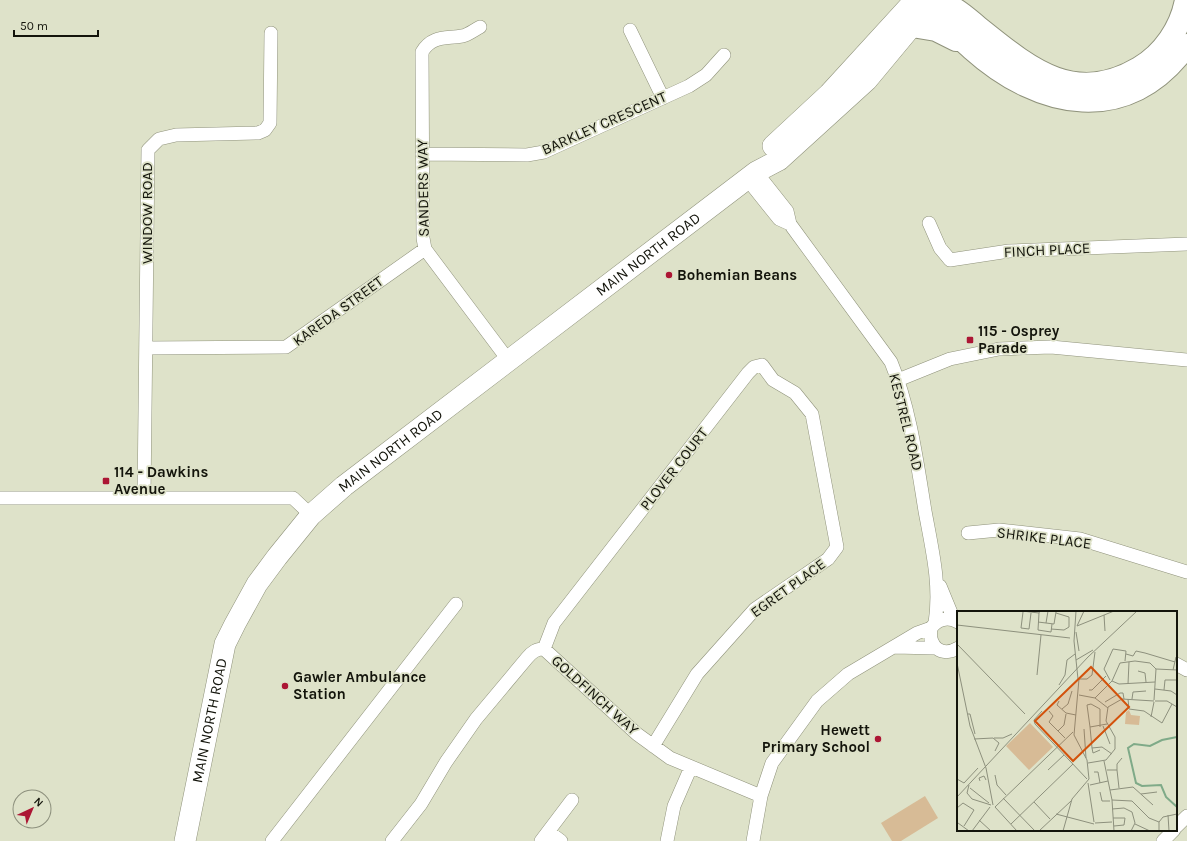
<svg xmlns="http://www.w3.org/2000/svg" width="1187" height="841" font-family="Karla,sans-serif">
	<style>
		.green { fill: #d7bb96 }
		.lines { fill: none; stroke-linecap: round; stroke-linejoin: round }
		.minor-casing { stroke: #8f927b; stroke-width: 14 }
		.primary-casing { stroke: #8f927b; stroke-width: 22 }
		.motorway-casing { stroke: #8f927b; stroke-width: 24 }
		.minor { stroke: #fff; stroke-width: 13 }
		.primary { stroke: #fff; stroke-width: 21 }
		.motorway { stroke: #fff; stroke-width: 22 }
		.poi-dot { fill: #ac1634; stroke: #dee2c9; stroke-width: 1.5 }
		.labels { text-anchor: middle; stroke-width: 3.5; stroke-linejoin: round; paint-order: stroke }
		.street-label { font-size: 15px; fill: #13140b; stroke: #dee2c9 }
		.poi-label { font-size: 15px; font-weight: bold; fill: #13140b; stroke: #dee2c9; text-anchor: start }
		.inset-river { fill: none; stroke: #7faa88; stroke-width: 2 }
		.inset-road { fill: none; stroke: #8d907d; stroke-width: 1 }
		.view { fill: #d3520c; fill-opacity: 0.15; stroke: #d3520c; stroke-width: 2 }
		.inset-edge { fill: none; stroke: #13140b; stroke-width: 2 }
	</style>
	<rect width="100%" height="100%" fill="#dee2c9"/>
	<path class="green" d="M 925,796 L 938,818 L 901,841 L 892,841 L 881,823 Z"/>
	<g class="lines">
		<defs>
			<path id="minor" d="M 480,27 C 474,30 468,35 462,36 C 446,39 432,35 422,52 L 423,238 L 425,249 L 509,361
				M 630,30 L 663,98
				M 422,154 L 527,155 L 544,152 L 689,86 L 706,75 L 724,55
				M 756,172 L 787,211 L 790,224 L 891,362 C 910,408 917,462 925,511 C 932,549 941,585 935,623
				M 747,179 L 779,219 L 790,224
				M 929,223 L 940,248 L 950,260 L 1009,251 L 1187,244
				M 146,348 L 286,347 L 425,249
				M 898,380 L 950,359 L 999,349 L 1051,347 L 1187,360
				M 0,498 L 293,498 L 311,515
				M 144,498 L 148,150 L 159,139 L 176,135 L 258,133 L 265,130 L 270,123 L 271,33
				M 968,533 L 999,530 L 1080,539 L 1187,572
				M 940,586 L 954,620
				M 958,622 C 947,616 938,619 931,628 C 928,646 941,658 958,648
				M 895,647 L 935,648
				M 544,649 L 554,623 L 748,373 L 754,367 L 762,365 L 773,380 L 795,393 L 812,414 L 837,547 L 828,559 L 755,609 L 697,674 L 653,746
				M 1176,664 L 1187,670
				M 1176,827 L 1187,816
				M 549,832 L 561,841
				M 272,841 L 456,604
				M 392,841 L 421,804 L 446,762 L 476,719 L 527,658 C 532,652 536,649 544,649 L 637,734 L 670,758 L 761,796
				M 541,841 L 572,800
				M 667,841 L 674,806 L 691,767
				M 753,841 L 761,796 L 772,763 L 817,701 L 848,674 L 917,633 L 931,628
				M 1163,841 L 1174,830"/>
			<g id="primary">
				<path d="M 773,146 L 829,94 L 915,0"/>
				<path id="s1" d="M 185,841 L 225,644 L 235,624 L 257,584 L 277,557 L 311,515 L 344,486 L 756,172 L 779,160 L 867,80 L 931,3"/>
			</g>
			<path id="motorway" d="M 927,0 C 933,4 934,12 939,17 C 949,29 961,39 972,49 C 1039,109 1128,128 1187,45
				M 931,3 C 953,3 962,14 978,27 C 1028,67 1073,107 1139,68 C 1163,54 1181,28 1186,0
				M 912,26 L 936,30 L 956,40"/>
		</defs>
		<use href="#minor" class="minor-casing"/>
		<use href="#primary" class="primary-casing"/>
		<use href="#motorway" class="motorway-casing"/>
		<use href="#minor" class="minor"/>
		<use href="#primary" class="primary"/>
		<use href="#motorway" class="motorway"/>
	</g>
	<g class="poi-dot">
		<circle cx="669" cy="275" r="4"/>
		<rect x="966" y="336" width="8" height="8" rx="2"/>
		<rect x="102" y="477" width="8" height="8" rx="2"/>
		<circle cx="285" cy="686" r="4"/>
		<circle cx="878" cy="739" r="4"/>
	</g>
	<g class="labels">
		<g class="street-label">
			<text transform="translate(604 123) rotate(-24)" y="5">BARKLEY CRESCENT</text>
			<text transform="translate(423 188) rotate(-91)" y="5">SANDERS WAY</text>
			<text transform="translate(147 213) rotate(-90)" y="5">WINDOW ROAD</text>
			<text transform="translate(1047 250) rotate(-3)" y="5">FINCH PLACE</text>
			<text dy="5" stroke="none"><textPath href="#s1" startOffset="783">MAIN NORTH ROAD</textPath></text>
			<text transform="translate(338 311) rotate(-36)" y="5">KAREDA STREET</text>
			<text transform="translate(906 422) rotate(76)" y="5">KESTREL ROAD</text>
			<text dy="5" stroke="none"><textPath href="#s1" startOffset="459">MAIN NORTH ROAD</textPath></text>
			<text transform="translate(674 469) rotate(-52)" y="5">PLOVER COURT</text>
			<text transform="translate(1044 538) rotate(7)" y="5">SHRIKE PLACE</text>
			<text transform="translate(788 588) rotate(-36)" y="5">EGRET PLACE</text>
			<text transform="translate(595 695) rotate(42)" y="5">GOLDFINCH WAY</text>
			<text dy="5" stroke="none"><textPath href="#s1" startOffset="123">MAIN NORTH ROAD</textPath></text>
		</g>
		<g class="poi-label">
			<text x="677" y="280">Bohemian Beans</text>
			<text x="978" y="336">115 - Osprey<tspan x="978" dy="17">Parade</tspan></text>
			<text x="114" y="477">114 - Dawkins<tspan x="114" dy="17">Avenue</tspan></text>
			<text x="293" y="682">Gawler Ambulance<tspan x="293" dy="17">Station</tspan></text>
			<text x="870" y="735" text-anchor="end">Hewett<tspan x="870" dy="17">Primary School</tspan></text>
		</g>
	</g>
	<g transform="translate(957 611)">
		<rect width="220" height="220" fill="#dee2c9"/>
		<path d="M 172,99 L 174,104 L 183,105 L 182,114 L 168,113 L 169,101 ZM 73,112 L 96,136 L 72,159 L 49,135 Z" fill="#d7bb96"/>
		<path class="inset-river" d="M 220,126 L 205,129 L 193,135 L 177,133 L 171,137 L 179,172 L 185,175 L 204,174 L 209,186 L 220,196"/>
		<path class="inset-road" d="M 65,0 L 82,2 L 83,0M 119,0 L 117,30 L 121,68 L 130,68 L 135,64 L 138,41M 127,0 L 120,15 L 157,0M 66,1 L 64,17 L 72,18 L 74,2M 82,2 L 81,19 L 94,21 L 95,13M 147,4 L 148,20M 81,11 L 97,13 L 99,1M 89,12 L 91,0M 0,14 L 113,27M 94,18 L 107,19 L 112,16 L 112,6 L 99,2M 119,21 L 122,40M 0,33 L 68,103M 169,43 L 176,45 L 179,40 L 188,42 L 218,51M 119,49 L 136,39M 0,52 L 13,115 L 29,157 L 36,194M 199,58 L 220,59M 216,59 L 219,46M 181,60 L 188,62 L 189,71M 80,64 L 84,24M 153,69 L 147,58 L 156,38 L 169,40 L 168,50M 155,70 L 162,73 L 198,71M 171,73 L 172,51M 102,74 L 108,64 L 110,49 L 118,43M 198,78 L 214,80 L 220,84M 132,79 L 135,79 L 149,65M 207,79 L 208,69 L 220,69M 122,84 L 138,87 L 151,97M 138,87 L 155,70 L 163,52 L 178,50 L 193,52 L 199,58 L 197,89M 171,88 L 172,98 L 187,100 L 205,112 L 215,93M 175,88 L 176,81 L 189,80M 102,90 L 100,94 L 109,102 L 119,104M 198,90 L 210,90 L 220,96M 148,91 L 163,82 L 166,82 L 167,88M 105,98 L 111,93 L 115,80M 85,100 L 77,109 L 78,113 L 130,168M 92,100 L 96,105 L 92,111 L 108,127M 11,103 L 13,103 L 18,123M 194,106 L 197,91M 150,113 L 133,116 L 135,137 L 145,136 L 155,143M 146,115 L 153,133M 133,116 L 130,94 L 134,93 L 143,98 L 143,116M 127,118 L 129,147M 101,120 L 107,114 L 109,103M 36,127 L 42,132 L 38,140M 37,127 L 46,127 L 55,123M 17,128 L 36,127M 135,137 L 136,142 L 143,139M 147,150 L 155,189 L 157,220M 131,152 L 149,149 L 158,138 L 158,126 L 149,110 L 151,96 L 165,88 L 197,90M 91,159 L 107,144M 150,159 L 160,159 L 162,177M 160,159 L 160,153 L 165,147M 137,161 L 141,161 L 143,172M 38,164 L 40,174 L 49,184M 0,168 L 7,172 L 21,157M 23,170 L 22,167 L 27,165 L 29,169M 131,172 L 137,211M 12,174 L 10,182 L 15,188M 133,174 L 151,170M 13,177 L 32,192M 153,179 L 176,176 L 196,194M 143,181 L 145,190 L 153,190M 184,183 L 200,181M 0,186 L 131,46 L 180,0M 46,187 L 78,220M 15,188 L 34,194M 155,189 L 175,190 L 192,207 L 202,211M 77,191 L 93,208M 38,196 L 116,121M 38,196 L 60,220M 0,197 L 6,192 L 17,199 L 7,215M 155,198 L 167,197 L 175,201 L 178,212 L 174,220M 99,203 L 137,213M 211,204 L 212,220M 156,207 L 168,207 L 167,214 L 157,215M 22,209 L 34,220M 1,212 L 12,220M 138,212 L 155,211M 54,213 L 116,153M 178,213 L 193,220M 15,220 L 33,196M 82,220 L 114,190M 106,220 L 115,188 L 132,168 L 130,149 L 117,124 L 122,68M 202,220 L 202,211 L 206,206 L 220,203"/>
		<path class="view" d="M 134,56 L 172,96 L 116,150 L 78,110 Z"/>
		<rect width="220" height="220" class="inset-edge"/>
	</g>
	<g transform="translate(32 809) rotate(44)"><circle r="19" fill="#dee2c9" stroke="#8d907d"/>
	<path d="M0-3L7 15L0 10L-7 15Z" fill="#ac1634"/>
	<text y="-6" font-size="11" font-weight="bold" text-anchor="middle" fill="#13140b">N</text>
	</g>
	<path d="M14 30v6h84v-6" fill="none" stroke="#13140b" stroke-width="2"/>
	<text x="20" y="30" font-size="12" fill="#13140b" stroke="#dee2c9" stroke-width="3" paint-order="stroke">50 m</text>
</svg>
